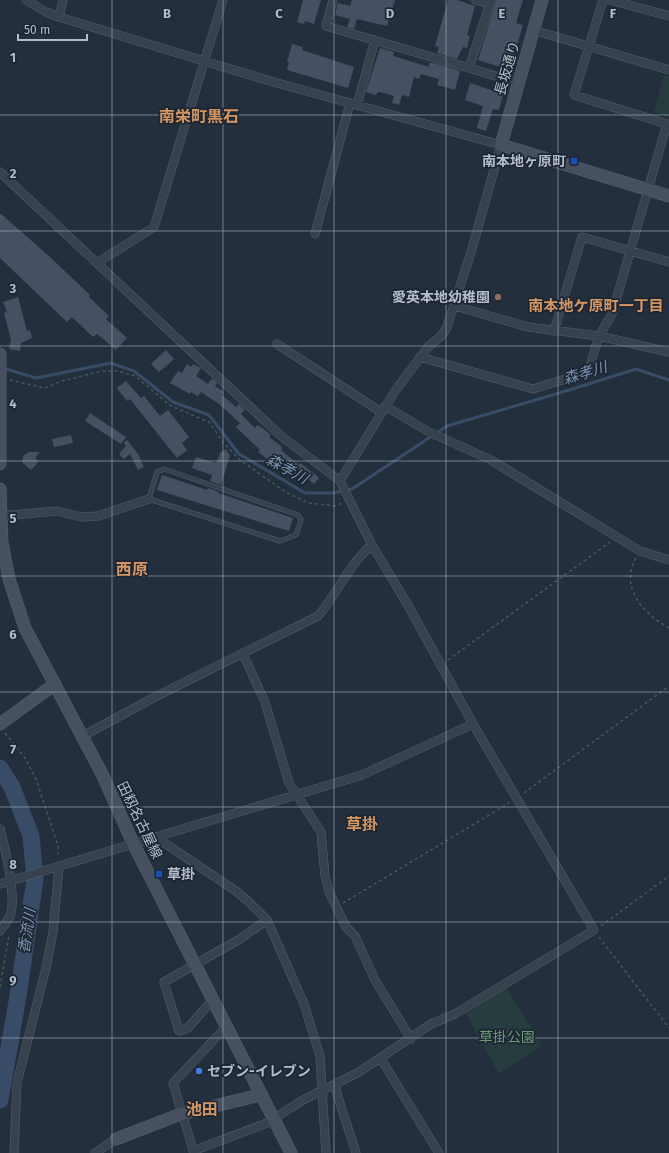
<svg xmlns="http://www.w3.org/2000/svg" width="669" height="1153" font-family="'Fira Sans','Noto Sans JP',sans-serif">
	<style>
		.green { fill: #263c3f }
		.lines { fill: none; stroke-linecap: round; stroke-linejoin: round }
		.stream { stroke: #394c67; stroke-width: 3 }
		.river { stroke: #394c67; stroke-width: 17 }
		.building { fill: #455162 }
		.lane-casing { stroke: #565f6c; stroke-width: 5 }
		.street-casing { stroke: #565f6c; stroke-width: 9 }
		.secondary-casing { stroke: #565f6c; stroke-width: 13 }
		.path { stroke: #44595c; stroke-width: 1.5; stroke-dasharray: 3 3; stroke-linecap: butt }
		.lane { stroke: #38414e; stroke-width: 4 }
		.street { stroke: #38414e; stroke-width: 8 }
		.secondary { stroke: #465061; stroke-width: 12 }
		.grid { fill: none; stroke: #b4bcc9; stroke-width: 1; stroke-opacity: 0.55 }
		.transit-dot { fill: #1a4fb4; stroke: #1d2633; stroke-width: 1.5 }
		.education-dot { fill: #8d6e63; stroke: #1d2633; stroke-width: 1.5 }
		.shop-dot { fill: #3f7fe0; stroke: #1d2633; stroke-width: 1.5 }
		.labels { text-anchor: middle; stroke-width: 3.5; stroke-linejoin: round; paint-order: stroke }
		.street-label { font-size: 14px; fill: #b4bcc9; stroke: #1d2633 }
		.poi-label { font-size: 14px; font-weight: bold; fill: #b4bcc9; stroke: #1d2633; text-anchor: end }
		.park-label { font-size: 14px; fill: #6b9a76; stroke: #1d2633 }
		.neighbourhood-label { font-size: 15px; font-weight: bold; fill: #d59563; stroke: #1d2633 }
		.water-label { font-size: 15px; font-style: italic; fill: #7c92b1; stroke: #1d2633 }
		.quarter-label { font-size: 16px; font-weight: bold; fill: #d59563; stroke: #1d2633 }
		.grid-label { font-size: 13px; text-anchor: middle; font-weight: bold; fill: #b4bcc9; stroke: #1d2633; stroke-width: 3.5; stroke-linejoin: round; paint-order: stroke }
	</style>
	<rect width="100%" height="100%" fill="#242f3e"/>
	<path class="green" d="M 664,75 L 669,76 L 669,117 L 654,112 Z
		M 506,987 L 542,1046 L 499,1074 L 465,1012 Z"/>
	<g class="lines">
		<path class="stream" d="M 3,368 L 36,378 L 111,363 L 134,371 L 173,402 L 209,415 L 239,454 L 305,493 L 333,493 L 352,489 L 447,426 L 566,391 L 636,369 L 669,380"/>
		<path class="river" d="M 0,768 L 12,787 L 31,836 L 35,879 L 18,996 L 0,1100"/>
	</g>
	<path class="building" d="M 303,0 L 321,0 L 314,24 L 305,21 L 304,24 L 297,22 Z
		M 352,0 L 395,0 L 387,26 L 357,19 L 354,29 L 347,27 L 350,19 L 335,15 L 338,3 L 350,6 Z
		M 448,0 L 457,0 L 475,6 L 467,35 L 470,36 L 467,48 L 463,47 L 457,59 L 437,53 L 439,47 L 435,46 Z
		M 496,0 L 523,0 L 516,23 L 523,25 L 510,70 L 478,60 Z
		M 292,44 L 303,47 L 302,50 L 354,67 L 348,88 L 287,70 L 289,62 L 287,62 Z
		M 380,48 L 394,52 L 393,56 L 429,67 L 429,63 L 434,63 L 460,71 L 455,90 L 437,85 L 439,79 L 421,74 L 419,79 L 414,77 L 409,97 L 402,95 L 399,105 L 392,103 L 394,96 L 380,92 L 378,92 L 376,95 L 366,92 Z
		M 470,83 L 503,94 L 499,110 L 493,109 L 486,131 L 477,128 L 483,106 L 465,100 Z
		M 0,213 L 50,257 L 90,295 L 89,297 L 109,316 L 106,319 L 127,338 L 116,350 L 97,334 L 93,337 L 72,317 L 67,322 L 0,258 Z
		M 18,297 L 27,331 L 30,330 L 32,338 L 21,343 L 20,351 L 9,349 L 11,340 L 4,313 L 7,312 L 3,302 Z
		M 166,350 L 174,359 L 159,372 L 151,364 Z
		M 187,364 L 191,367 L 193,364 L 201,368 L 196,376 L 208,384 L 211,379 L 214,380 L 217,383 L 215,386 L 224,392 L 222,395 L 236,407 L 239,404 L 245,410 L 241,414 L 255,428 L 257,425 L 265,430 L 271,435 L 269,437 L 281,446 L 282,451 L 299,465 L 300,463 L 316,475 L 319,478 L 314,484 L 305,476 L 302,480 L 291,472 L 289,475 L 258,452 L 260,450 L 236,427 L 240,423 L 219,404 L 201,392 L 198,396 L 191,392 L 190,394 L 170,383 L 178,371 L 182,373 Z
		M 126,381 L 141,398 L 144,396 L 160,416 L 168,410 L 189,437 L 182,443 L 187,450 L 177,458 L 130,399 L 127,401 L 117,388 Z
		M 90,413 L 126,437 L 121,444 L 85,421 Z
		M 71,435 L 73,443 L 54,447 L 52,439 Z
		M 127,440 L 138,454 L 144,467 L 138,470 L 130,454 L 124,459 L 119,454 L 126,446 L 124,442 Z
		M 226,449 L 230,456 L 221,485 L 210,481 L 212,475 L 192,468 L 196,457 L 216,463 L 220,453 Z
		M 29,452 L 40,452 L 35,458 L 39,461 L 31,470 L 22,462 L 23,456 Z
		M 162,475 L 207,490 L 208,488 L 219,492 L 218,493 L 293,518 L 289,531 L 157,490 Z"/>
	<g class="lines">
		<defs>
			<path id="lane" d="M 164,469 L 298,515 L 301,520 L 296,535 L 280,541 L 149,499 L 157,472 Z"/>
			<path id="street" d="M 26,0 L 46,12 L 59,17 L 270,81 L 501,145 L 472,249 L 447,327 L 442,335 L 428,347 L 395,391 L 340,481 L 372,545 L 409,607 L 473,724 L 594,930 L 455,1014 L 431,1024 L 359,1072 L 303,1100 L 267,1123 L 193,1151
				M 333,0 L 326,26 L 469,68
				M 475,0 L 490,4
				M 491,0 L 469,68 L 518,83
				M 610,0 L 669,16
				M 59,17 L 63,0
				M 533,30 L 669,70
				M 357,105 L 375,40
				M 0,172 L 281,436 L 340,481
				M 315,234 L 350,103
				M 97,263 L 154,227 L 223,0
				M 455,306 L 528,327 L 599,336 L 669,352
				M 554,331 L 582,237 L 669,262
				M 277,344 L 381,412
				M 420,357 L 533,389 L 588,372 L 599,336 L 612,314 L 667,124 L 574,95 L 603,0
				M 385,406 L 429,432 L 491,460 L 640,551 L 669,560
				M 1,516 L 57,511 L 81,517 L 98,516 L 149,499
				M 243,654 L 265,702 L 289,783 L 321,832 L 325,876 L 329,892 L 346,927 L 355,936 L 375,980 L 411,1039
				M 81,737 L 153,698 L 318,616 C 337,594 349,564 372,545
				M 0,829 C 5,848 17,898 10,916 C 8,921 3,927 0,931
				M 157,838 L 236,891 L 249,902 L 267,920 L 304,1004 L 320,1056 L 326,1153
				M 0,884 L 362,775 L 473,724
				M 213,999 L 188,1028 L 179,1031 L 164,982 L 240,939 L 267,920
				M 381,1059 L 439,1153
				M 336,1083 L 337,1094 L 356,1153
				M 14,1153 L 17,1083 L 46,968 L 53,932 L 59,867
				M 95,1153 L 116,1139
				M 194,1153 L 173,1083 L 227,1026"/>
			<path id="secondary" d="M 542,0 L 501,145 L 669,196
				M 0,354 L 0,464
				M 0,489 L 2,543 L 9,579 L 25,628 L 102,774 L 134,845 L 291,1153
				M 0,724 L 55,684
				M 116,1139 L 181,1114 L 260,1095"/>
		</defs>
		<use href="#lane" class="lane-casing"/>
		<use href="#street" class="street-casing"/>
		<use href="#secondary" class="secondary-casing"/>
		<path class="path" d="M 10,380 L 45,388 L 62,381 L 102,371 L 118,371 L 135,376 L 171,406 L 209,422 L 223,442 L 240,460 L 287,493 L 309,503 L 336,506 L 341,503
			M 636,558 C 619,588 644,614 669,628
			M 448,660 L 610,542
			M 5,733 L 25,758 L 36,779 L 58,846 L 58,858
			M 524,793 L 669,686
			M 343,903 L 509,803
			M 601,926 L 669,876
			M 599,937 L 669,1028
			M 0,987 L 9,935"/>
		<use href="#lane" class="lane"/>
		<use href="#street" class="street"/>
		<use href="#secondary" class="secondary"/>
	</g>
	<path class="grid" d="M 112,0 L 112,1153M 223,0 L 223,1153M 334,0 L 334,1153M 446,0 L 446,1153M 558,0 L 558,1153M 0,115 L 669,115M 0,231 L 669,231M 0,346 L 669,346M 0,461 L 669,461M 0,576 L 669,576M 0,692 L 669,692M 0,807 L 669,807M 0,922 L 669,922M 0,1038 L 669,1038"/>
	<g class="transit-dot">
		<rect x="570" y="157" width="8" height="8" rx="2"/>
		<rect x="155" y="870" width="8" height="8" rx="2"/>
	</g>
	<circle class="education-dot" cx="498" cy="297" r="4"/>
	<circle class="shop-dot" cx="199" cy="1071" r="4"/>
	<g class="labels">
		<g class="street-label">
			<text transform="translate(507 68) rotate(-74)" y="5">長坂通り</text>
			<text transform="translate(140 820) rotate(64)" y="5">田籾名古屋線</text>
		</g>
		<g class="poi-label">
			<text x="566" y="166">南本地ヶ原町</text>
			<text x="490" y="302">愛英本地幼稚園</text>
			<text x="167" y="879" text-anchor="start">草掛</text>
			<text x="207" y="1076" text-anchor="start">セブン-イレブン</text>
		</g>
		<g class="park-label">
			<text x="507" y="1042">草掛公園</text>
		</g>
		<g class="neighbourhood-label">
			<text x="596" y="311">南本地ケ原町一丁目</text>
		</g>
		<g class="water-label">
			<text transform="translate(585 373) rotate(-17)" y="5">森孝川</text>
			<text transform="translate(287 469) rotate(29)" y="5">森孝川</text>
			<text transform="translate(27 931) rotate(-81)" y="5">香流川</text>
		</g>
		<g class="quarter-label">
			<text x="199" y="122">南栄町黒石</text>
			<text x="132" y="575">西原</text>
			<text x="362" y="830">草掛</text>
			<text x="202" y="1115">池田</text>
		</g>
	</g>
	<g class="grid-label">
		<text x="167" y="18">B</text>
		<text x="279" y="18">C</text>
		<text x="390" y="18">D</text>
		<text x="502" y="18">E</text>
		<text x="613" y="18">F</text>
		<text x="13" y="62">1</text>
		<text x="13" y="178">2</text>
		<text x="13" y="293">3</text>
		<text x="13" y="408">4</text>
		<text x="13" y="523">5</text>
		<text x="13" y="639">6</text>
		<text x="13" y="754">7</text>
		<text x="13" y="869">8</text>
		<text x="13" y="985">9</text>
	</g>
	<path d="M18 34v6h69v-6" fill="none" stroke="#b4bcc9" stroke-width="2"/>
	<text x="24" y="34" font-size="12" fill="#b4bcc9" stroke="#1d2633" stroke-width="3" paint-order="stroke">50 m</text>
</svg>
